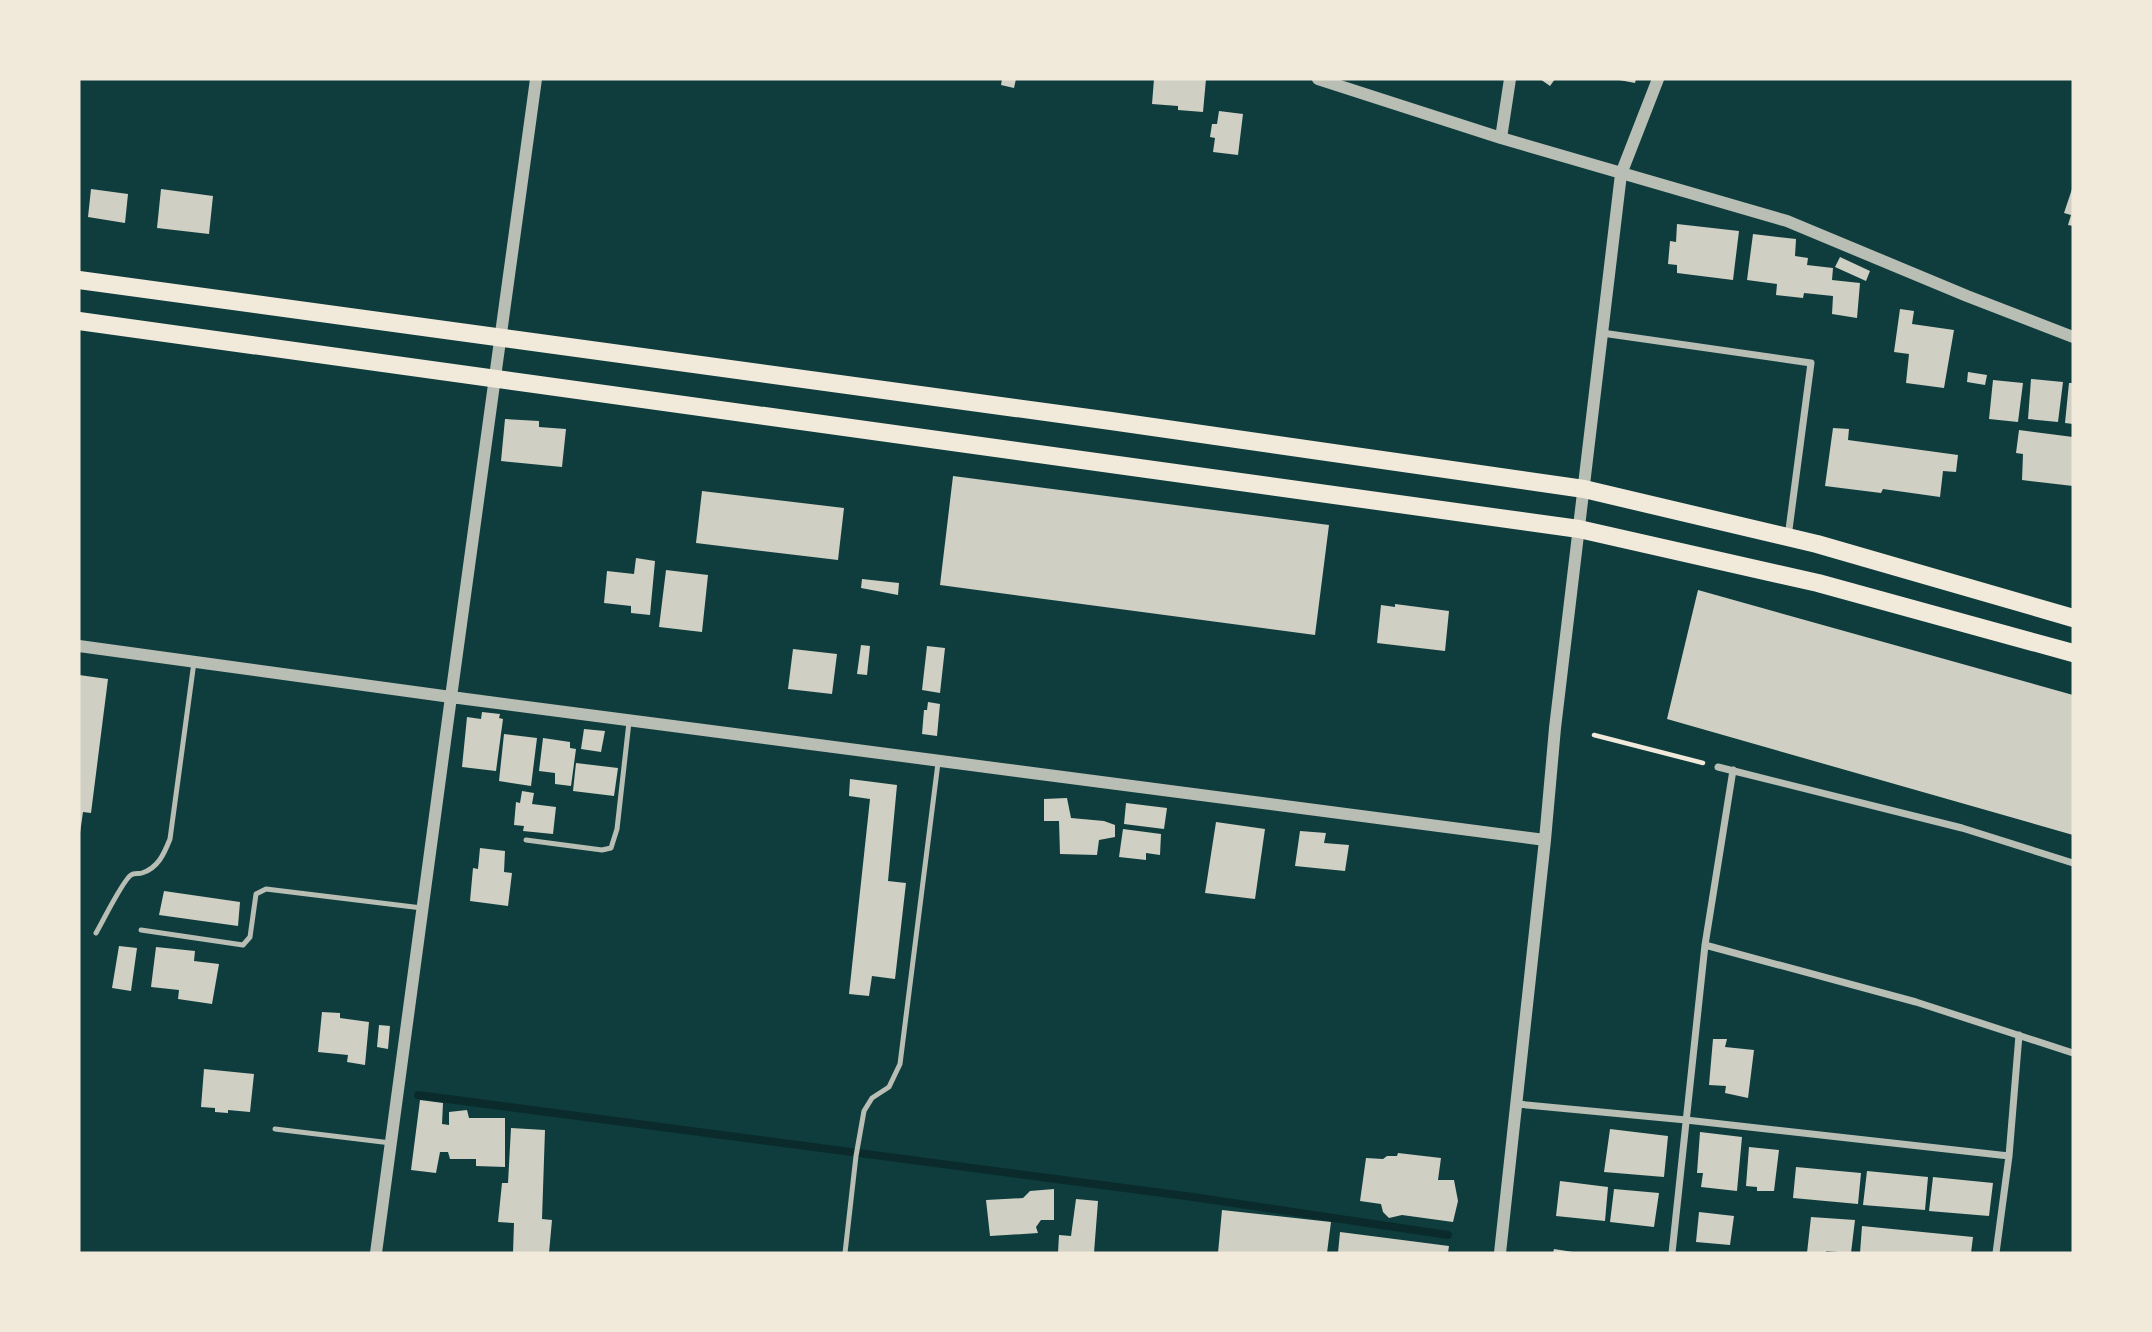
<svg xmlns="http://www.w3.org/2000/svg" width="2152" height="1332" font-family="'Playfair Display',serif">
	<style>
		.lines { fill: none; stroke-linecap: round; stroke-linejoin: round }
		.stream { stroke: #0a2a2b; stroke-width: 8 }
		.building { fill: #cfcfc3 }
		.path { stroke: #f1e9da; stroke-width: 4.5 }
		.service { stroke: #b8beb3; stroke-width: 5 }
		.minor { stroke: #b8beb3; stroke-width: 7 }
		.tertiary { stroke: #b8beb3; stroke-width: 12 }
		.primary { stroke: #f1e9da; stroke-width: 18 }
	</style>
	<rect width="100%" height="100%" fill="#0f3d3e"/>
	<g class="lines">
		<path class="stream" d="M 418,1095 L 1193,1197 L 1448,1235"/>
	</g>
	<path class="building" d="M 1002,79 L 1016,79 L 1014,88 L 1001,85 Z
		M 1154,79 L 1206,79 L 1203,112 L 1178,110 L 1178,106 L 1152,104 Z
		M 1540,79 L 1555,79 L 1550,86 Z
		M 1614,79 L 1636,79 L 1635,83 Z
		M 1219,111 L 1243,114 L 1238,155 L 1213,152 L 1215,138 L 1210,137 L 1212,124 L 1217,124 Z
		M 2073,186 L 2073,226 L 2068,225 L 2071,215 L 2064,213 Z
		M 91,189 L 128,194 L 125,223 L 88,217 Z
		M 161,189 L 213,196 L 209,234 L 157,228 Z
		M 1677,224 L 1739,231 L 1733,280 L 1677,273 L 1677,265 L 1668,264 L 1670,241 L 1676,242 Z
		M 1753,234 L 1796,239 L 1795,256 L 1808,258 L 1807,265 L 1833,268 L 1832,280 L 1860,283 L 1857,318 L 1832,314 L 1833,296 L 1804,293 L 1803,298 L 1776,295 L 1777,284 L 1747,280 Z
		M 1840,257 L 1870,271 L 1866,281 L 1835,267 Z
		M 1900,309 L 1914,311 L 1912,324 L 1954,330 L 1944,388 L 1906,383 L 1909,354 L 1894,352 Z
		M 1968,372 L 1987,375 L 1985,385 L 1967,382 Z
		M 2031,379 L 2063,382 L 2058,422 L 2028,419 Z
		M 1993,380 L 2023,383 L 2018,422 L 1989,419 Z
		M 2069,383 L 2073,383 L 2073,424 L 2065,423 Z
		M 505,419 L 539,421 L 539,427 L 566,429 L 562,467 L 501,461 Z
		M 1833,428 L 1849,429 L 1848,440 L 1958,455 L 1956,472 L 1943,471 L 1940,497 L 1883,489 L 1881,493 L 1825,486 Z
		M 2019,430 L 2073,437 L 2073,486 L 2022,480 L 2023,454 L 2016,453 Z
		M 953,476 L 1329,525 L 1315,635 L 940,585 Z
		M 702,491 L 844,508 L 838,560 L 696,543 Z
		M 636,558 L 655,561 L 650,615 L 631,613 L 631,606 L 604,603 L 607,571 L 634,574 Z
		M 666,570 L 708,575 L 702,632 L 659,627 Z
		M 862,579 L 899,583 L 898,595 L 861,588 Z
		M 1698,590 L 2073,695 L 2073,835 L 1667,719 Z
		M 1395,604 L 1449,611 L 1445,651 L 1377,643 L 1381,605 L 1395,607 Z
		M 861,645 L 870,646 L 867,675 L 857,674 Z
		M 927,646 L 945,648 L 940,693 L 922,690 Z
		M 793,649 L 837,654 L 832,694 L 788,689 Z
		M 79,675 L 108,679 L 91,813 L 83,812 L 80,833 Z
		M 928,702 L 940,704 L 937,736 L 922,734 L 924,710 L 927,710 Z
		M 482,712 L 500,714 L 499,718 L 503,719 L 496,771 L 462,767 L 467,717 L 481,719 Z
		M 584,729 L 605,731 L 601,752 L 581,749 Z
		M 504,734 L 537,738 L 531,786 L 499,781 Z
		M 543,738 L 570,742 L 570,748 L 576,749 L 571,786 L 555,784 L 555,773 L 539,771 Z
		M 576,763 L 618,768 L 614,796 L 573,791 Z
		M 850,779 L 897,785 L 888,881 L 906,883 L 895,979 L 872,976 L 869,996 L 849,994 L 870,799 L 849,796 Z
		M 522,791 L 534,793 L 532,804 L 556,807 L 553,834 L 523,831 L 524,826 L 514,825 L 516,802 L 520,803 Z
		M 1067,798 L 1071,818 L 1104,821 L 1115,825 L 1115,837 L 1099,840 L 1097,855 L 1060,854 L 1059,821 L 1044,821 L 1044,799 Z
		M 1126,803 L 1167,808 L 1164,829 L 1124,824 Z
		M 1216,822 L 1265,829 L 1255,899 L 1205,893 Z
		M 1123,829 L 1161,834 L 1160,855 L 1146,853 L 1146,860 L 1119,857 Z
		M 1300,831 L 1326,833 L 1324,843 L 1349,845 L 1345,871 L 1295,866 Z
		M 480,848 L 505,851 L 504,872 L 512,873 L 508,906 L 470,901 L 473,868 L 478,869 Z
		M 164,891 L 240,902 L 238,926 L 159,915 Z
		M 119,946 L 137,948 L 131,991 L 112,988 Z
		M 156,947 L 195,951 L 194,961 L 219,964 L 212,1004 L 178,999 L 179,990 L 151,987 Z
		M 322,1012 L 340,1013 L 340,1018 L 369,1022 L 365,1065 L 347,1062 L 348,1055 L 318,1052 Z
		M 379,1025 L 390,1026 L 388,1049 L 377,1047 Z
		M 1713,1039 L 1727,1039 L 1725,1047 L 1754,1050 L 1748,1098 L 1725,1093 L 1726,1086 L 1709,1085 Z
		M 204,1069 L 254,1074 L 250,1112 L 228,1110 L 228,1113 L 215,1112 L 215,1108 L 201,1107 Z
		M 420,1100 L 443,1103 L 442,1124 L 449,1125 L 449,1112 L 467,1110 L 469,1118 L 505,1118 L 505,1167 L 476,1166 L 476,1159 L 450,1159 L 448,1152 L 440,1152 L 436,1173 L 411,1170 Z
		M 511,1128 L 545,1130 L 542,1219 L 552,1220 L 549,1253 L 513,1253 L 514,1223 L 498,1222 L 502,1183 L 508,1183 Z
		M 1610,1129 L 1668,1136 L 1664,1177 L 1604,1172 Z
		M 1700,1132 L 1742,1137 L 1737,1191 L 1701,1187 L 1703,1173 L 1697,1173 Z
		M 1749,1147 L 1779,1150 L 1774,1191 L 1757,1191 L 1757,1187 L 1746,1186 Z
		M 1398,1153 L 1441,1158 L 1438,1180 L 1454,1180 L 1458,1201 L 1453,1222 L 1402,1215 L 1389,1218 L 1383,1212 L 1381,1204 L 1360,1201 L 1366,1158 L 1383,1159 L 1387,1156 L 1397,1156 Z
		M 1796,1167 L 1861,1173 L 1858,1204 L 1793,1198 Z
		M 1867,1171 L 1928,1177 L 1925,1210 L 1863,1205 Z
		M 1933,1177 L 1993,1183 L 1989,1216 L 1929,1211 Z
		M 1560,1181 L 1608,1187 L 1605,1221 L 1556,1216 Z
		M 1054,1189 L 1054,1220 L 1041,1220 L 1036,1227 L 1038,1233 L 990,1236 L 986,1200 L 1023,1198 L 1030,1191 Z
		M 1614,1189 L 1659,1193 L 1654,1227 L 1610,1222 Z
		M 1076,1199 L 1098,1201 L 1094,1253 L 1058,1253 L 1059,1235 L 1071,1236 Z
		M 1222,1210 L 1331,1222 L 1327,1253 L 1218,1253 Z
		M 1699,1212 L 1734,1216 L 1730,1245 L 1696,1242 Z
		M 1811,1217 L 1855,1220 L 1851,1253 L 1826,1251 L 1826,1253 L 1807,1253 Z
		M 1862,1226 L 1973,1237 L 1971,1253 L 1860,1253 Z
		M 1340,1232 L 1449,1246 L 1448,1253 L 1338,1253 Z
		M 1554,1249 L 1573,1252 L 1573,1253 L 1553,1253 Z"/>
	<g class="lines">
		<path class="path" d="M 1594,735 L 1703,763"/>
		<path class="service" d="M 526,840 L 602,850 L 611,848 L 617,829 L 629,722
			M 141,930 L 243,945 L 250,937 L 256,894 L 266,889 L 422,908
			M 96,933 C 103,921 123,880 131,875 C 134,873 139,874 142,873 C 158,868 164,854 170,839 L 194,662
			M 275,1129 L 391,1143
			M 845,1253 L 856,1156 L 864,1111 L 872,1098 L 889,1087 L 900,1064 L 938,763"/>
		<path class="minor" d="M 1602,333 L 1811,363 L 1788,537
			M 1718,767 L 1962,828 L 2073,863
			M 1705,945 L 1916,1002 L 2073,1053
			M 1517,1104 L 1686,1120 L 2009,1156
			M 1672,1253 L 1705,945 L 1733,770
			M 1996,1253 L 2009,1156 L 2019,1035"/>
		<path class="tertiary" d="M 1318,79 L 1501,138
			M 1510,79 L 1501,138 L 1787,221 L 1967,296 L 2073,337
			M 79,646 L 451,697 L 536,79
			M 376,1253 L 451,697 L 1545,840
			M 1500,1253 L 1545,840 L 1555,728 L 1621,174 L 1658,79"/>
		<path class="primary" d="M 79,280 L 1111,421 L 1584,489 L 1817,544 L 2073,618
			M 79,321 L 1579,529 L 1818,583 L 2073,653"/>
	</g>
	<rect width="2152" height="1332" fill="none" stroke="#f1e9da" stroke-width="161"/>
</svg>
